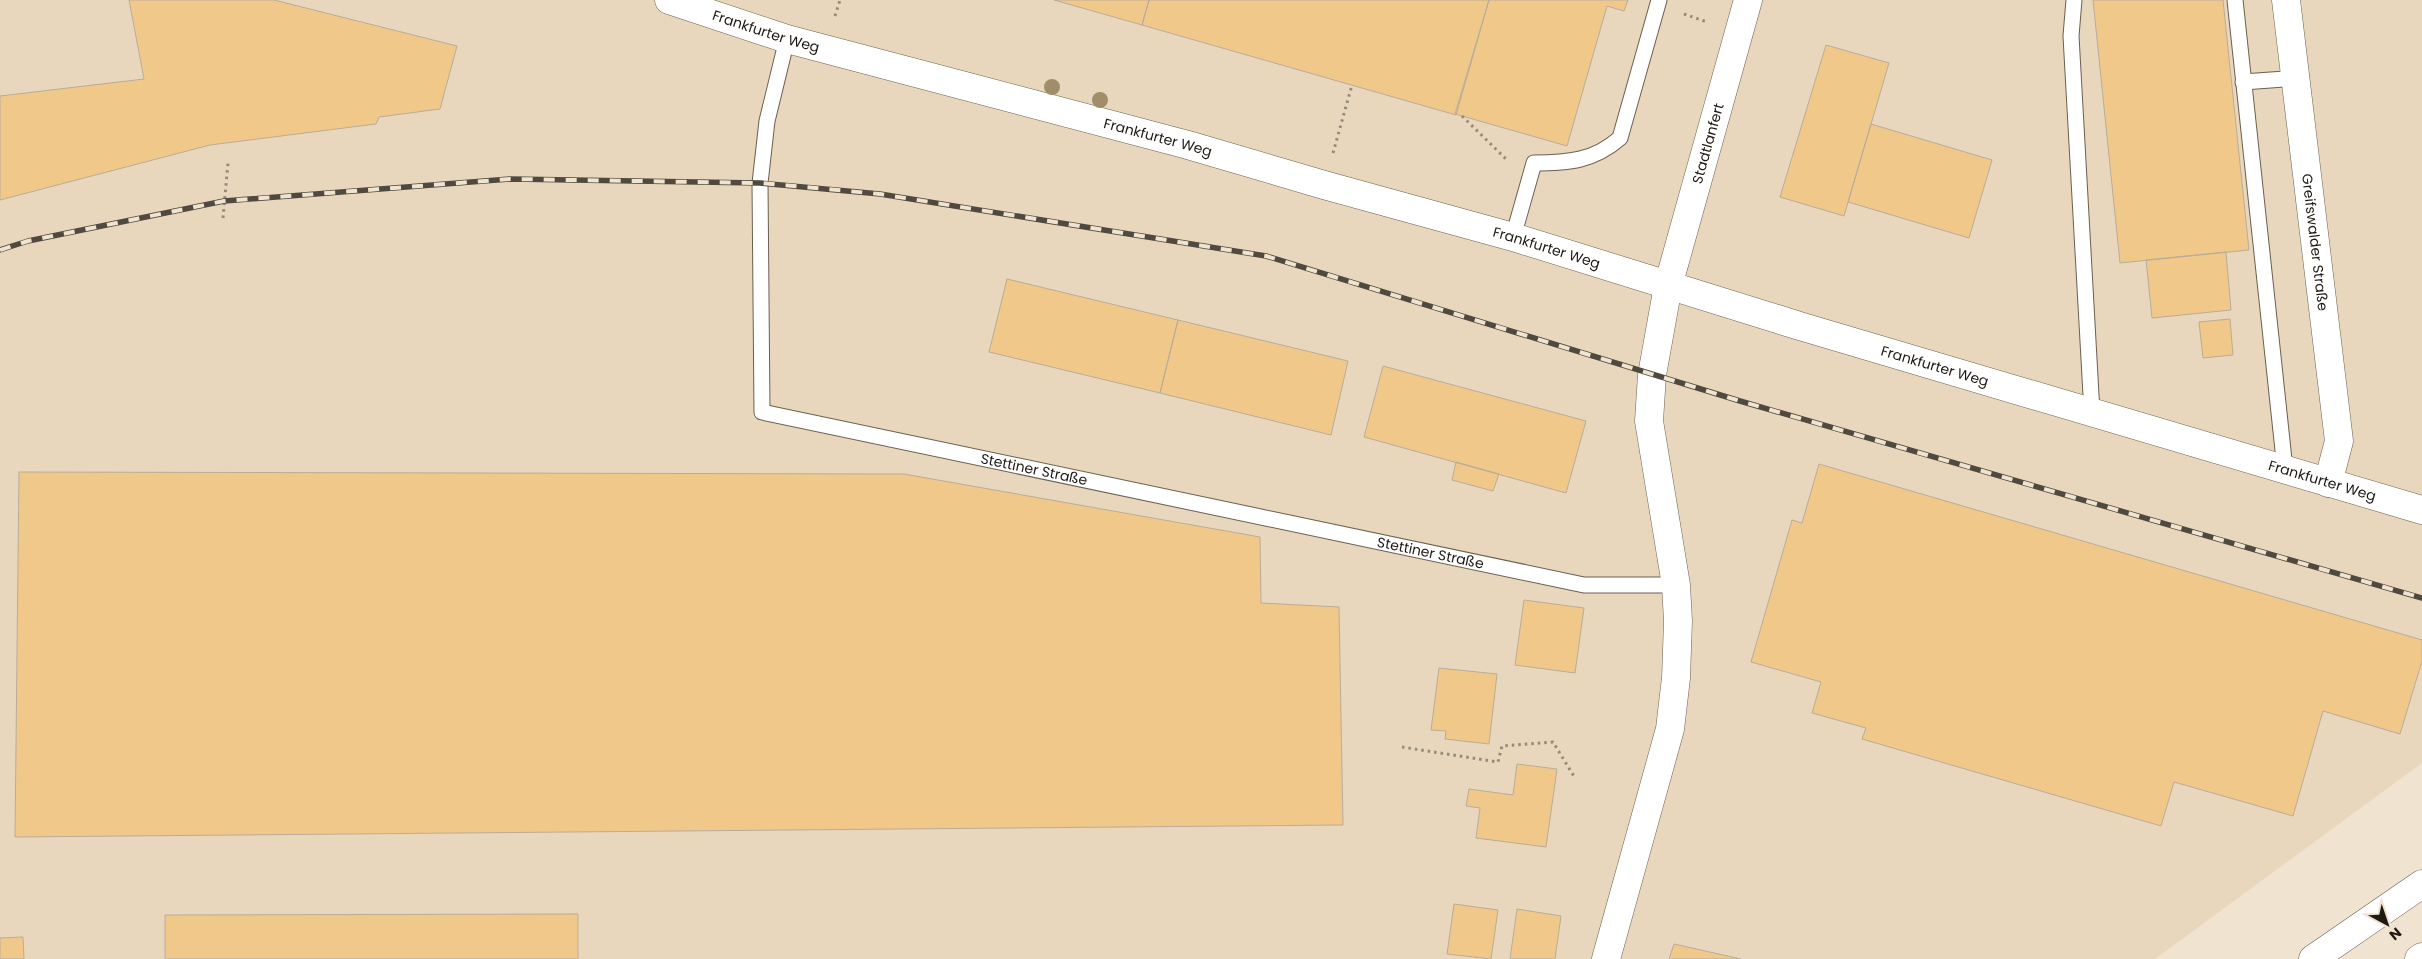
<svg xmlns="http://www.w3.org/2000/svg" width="2422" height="959" font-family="Poppins,sans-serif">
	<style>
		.built { fill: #e8d7bd }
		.building { fill: #f0c88a; stroke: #b9ac9a }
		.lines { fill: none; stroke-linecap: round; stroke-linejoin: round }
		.lane-casing { stroke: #6b604f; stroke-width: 17 }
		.street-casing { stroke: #6b604f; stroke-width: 29 }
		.secondary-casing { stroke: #6b604f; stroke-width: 29 }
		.highway-casing { stroke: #6b604f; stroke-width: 29 }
		.path { stroke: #938a7c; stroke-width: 3; stroke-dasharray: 2.5 4; stroke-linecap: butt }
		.lane { stroke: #fff; stroke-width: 15 }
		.street { stroke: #fff; stroke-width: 28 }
		.secondary { stroke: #fff; stroke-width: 28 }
		.highway { stroke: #fff; stroke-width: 28 }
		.rail-casing { stroke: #4f493f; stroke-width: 5.5 }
		.rail { stroke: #f0e3cf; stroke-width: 4; stroke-dasharray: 11; stroke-linecap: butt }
		.tree { fill: #a18d69 }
		.labels { text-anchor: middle; stroke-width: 4.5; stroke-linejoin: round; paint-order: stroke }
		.street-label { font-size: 14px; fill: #1e1a13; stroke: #f0e3cf }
	</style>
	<rect width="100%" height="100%" fill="#f0e3cf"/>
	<path class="built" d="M 0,0 L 2422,0 L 2422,763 L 2155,959 L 0,959 Z"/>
	<path class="building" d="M 129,0 L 274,0 L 457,46 L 440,109 L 379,117 L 376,124 L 210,145 L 0,200 L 0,96 L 144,79 Z
		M 1054,0 L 1149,0 L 1142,25 Z
		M 1149,0 L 1489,0 L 1456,115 L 1142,25 Z
		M 1489,0 L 1628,0 L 1624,11 L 1607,6 L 1567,146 L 1455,114 Z
		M 2093,0 L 2223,0 L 2249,250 L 2120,263 Z
		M 1826,45 L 1889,63 L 1844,216 L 1780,197 Z
		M 1871,124 L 1992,160 L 1969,238 L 1848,202 Z
		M 2226,252 L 2231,310 L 2152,318 L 2146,260 Z
		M 1007,279 L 1178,320 L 1160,393 L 989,352 Z
		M 2230,319 L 2233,355 L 2203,358 L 2199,322 Z
		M 1178,320 L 1348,361 L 1331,435 L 1160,393 Z
		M 1383,366 L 1586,421 L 1566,493 L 1364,437 Z
		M 1456,462 L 1499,474 L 1493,491 L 1452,480 Z
		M 1819,464 L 2422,640 L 2422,661 L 2400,734 L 2323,711 L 2293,816 L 2174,782 L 2161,826 L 1862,739 L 1866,728 L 1812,713 L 1821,682 L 1751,662 L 1792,520 L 1802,523 Z
		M 19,472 L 904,474 L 1260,537 L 1261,603 L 1339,607 L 1343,825 L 15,837 Z
		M 1524,600 L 1584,608 L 1575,673 L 1515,665 Z
		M 1439,668 L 1497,674 L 1489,744 L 1445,739 L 1446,731 L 1431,730 Z
		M 1517,764 L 1557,769 L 1546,847 L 1476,838 L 1480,808 L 1466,806 L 1469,789 L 1513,795 Z
		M 1454,904 L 1498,910 L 1491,959 L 1447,954 Z
		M 1517,909 L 1561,916 L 1555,959 L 1510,959 Z
		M 578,914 L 578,959 L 165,959 L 165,915 Z
		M 23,937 L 24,959 L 0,959 L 0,938 Z
		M 1674,944 L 1741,959 L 1669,959 Z"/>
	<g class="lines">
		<defs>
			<g id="lane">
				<path d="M 2074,0 L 2071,36 L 2092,413"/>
				<path d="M 2235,0 L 2285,469"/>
				<path id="s1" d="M 787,39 L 767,121 L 760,183 L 762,412 L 1584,585 L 1676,585"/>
				<path d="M 2243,82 L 2297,78"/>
				<path d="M 1513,237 L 1534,163 C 1568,163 1594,161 1620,138 L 1659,0"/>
			</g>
			<g id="street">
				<path id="s2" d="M 2286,0 L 2339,441 L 2328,483"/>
				<path id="s3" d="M 1606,959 L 1670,729 L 1676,678 L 1678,621 L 1676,585 L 1649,421 L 1652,375 L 1668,286 L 1748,0"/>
			</g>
			<g id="secondary">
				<path id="s4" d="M 669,0 L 787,39 L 1188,145 L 1324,185 L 1513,237 L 1803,327 L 2422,510"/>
			</g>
			<path id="highway" d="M 2313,959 L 2422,884
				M 2419,959 L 2422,957"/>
		</defs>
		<use href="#lane" class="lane-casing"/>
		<use href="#street" class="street-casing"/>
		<use href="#secondary" class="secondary-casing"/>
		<use href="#highway" class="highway-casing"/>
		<path class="path" d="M 1684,14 L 1707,22
			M 835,16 L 840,0
			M 1462,116 L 1506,159
			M 1333,153 L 1352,85
			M 223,218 L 228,163
			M 1402,747 L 1498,762 L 1502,746 L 1553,742 L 1575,778"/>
		<use href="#lane" class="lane"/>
		<use href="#street" class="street"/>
		<use href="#secondary" class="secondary"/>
		<use href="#highway" class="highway"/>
		<defs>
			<path id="rail" d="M 0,250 L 28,241 L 224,201 L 510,179 L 760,183 L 880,194 L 1266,256 L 1740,401 L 2422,598"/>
		</defs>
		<use href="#rail" class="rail-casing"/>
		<use href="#rail" class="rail"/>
	</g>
	<g class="tree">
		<circle cx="1052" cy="87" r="8"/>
		<circle cx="1100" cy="100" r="8"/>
	</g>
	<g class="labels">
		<g class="street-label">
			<text dy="5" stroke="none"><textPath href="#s4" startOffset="102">Frankfurter Weg</textPath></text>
			<text dy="5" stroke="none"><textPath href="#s4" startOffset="508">Frankfurter Weg</textPath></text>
			<text dy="5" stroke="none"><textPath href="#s3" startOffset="834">Stadtlanfert</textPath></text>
			<text dy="5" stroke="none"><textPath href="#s2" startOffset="244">Greifswalder Straße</textPath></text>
			<text dy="5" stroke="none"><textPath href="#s4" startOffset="912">Frankfurter Weg</textPath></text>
			<text dy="5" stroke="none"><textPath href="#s4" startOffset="1318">Frankfurter Weg</textPath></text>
			<text dy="5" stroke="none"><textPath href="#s1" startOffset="654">Stettiner Straße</textPath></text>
			<text dy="5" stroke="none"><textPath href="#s4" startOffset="1722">Frankfurter Weg</textPath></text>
			<text dy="5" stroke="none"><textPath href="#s1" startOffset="1059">Stettiner Straße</textPath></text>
		</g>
	</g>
	<g transform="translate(2387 924) rotate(140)" stroke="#f0e3cf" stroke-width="4" paint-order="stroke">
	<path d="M0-4L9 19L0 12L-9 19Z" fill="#1e1a13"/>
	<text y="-8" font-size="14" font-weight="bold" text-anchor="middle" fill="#1e1a13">N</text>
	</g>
</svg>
